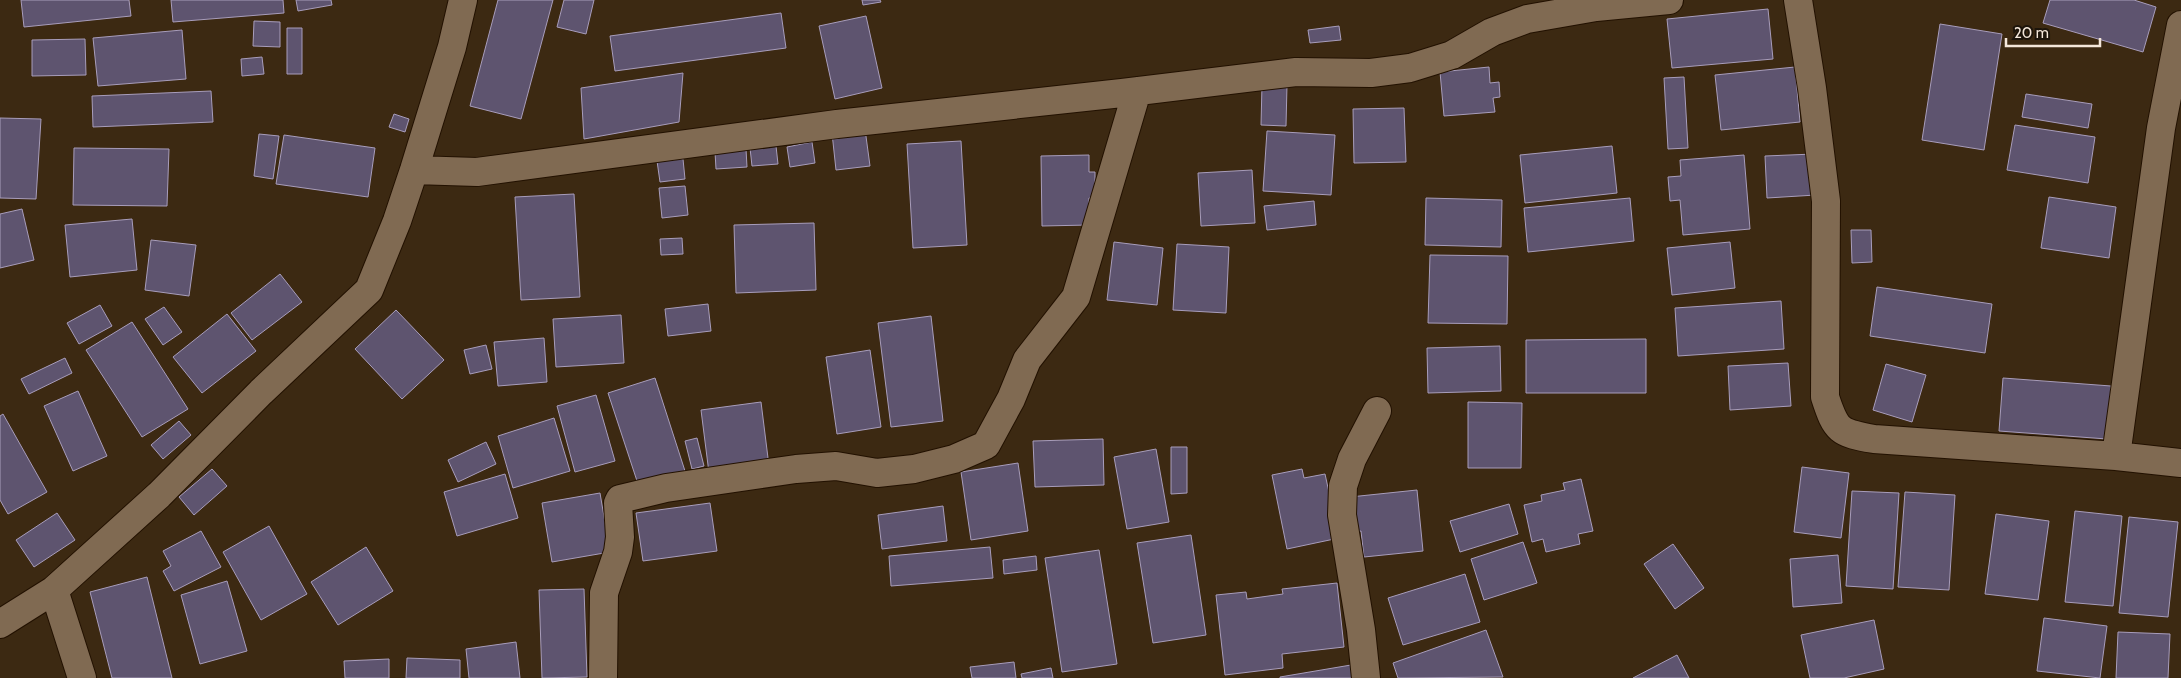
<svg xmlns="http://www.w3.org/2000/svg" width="2181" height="678" font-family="Cabin,sans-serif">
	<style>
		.building { fill: #5e546f; stroke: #a89dbb }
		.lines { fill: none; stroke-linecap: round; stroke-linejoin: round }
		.street-casing { stroke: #210; stroke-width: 30 }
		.street { stroke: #806a52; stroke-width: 28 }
	</style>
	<rect width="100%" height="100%" fill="#3c2912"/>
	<path class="building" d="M 21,0 L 129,0 L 131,16 L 24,27 Z
		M 171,0 L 283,0 L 284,13 L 173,22 Z
		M 296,0 L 331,0 L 332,5 L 298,11 Z
		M 498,0 L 553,0 L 521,119 L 470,106 Z
		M 564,0 L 594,0 L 586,34 L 557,27 Z
		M 862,0 L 880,0 L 881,2 L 863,5 Z
		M 2050,0 L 2134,0 L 2156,7 L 2143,52 L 2043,23 Z
		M 1768,9 L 1773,59 L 1672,68 L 1667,19 Z
		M 781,13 L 786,48 L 615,71 L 610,36 Z
		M 866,16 L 882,88 L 835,99 L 819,26 Z
		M 254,21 L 280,22 L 280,47 L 253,46 Z
		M 1940,24 L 2002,34 L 1984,150 L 1922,140 Z
		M 1339,26 L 1341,40 L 1310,43 L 1308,30 Z
		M 287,28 L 302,28 L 302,74 L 287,74 Z
		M 182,30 L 186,79 L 98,86 L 93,38 Z
		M 85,39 L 86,75 L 32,76 L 32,40 Z
		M 262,57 L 264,74 L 242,76 L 241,59 Z
		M 1489,67 L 1490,83 L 1499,82 L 1500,97 L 1493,98 L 1495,112 L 1444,116 L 1440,72 Z
		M 1795,67 L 1800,122 L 1721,130 L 1715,75 Z
		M 683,73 L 679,122 L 584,139 L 581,88 Z
		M 1684,77 L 1688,148 L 1668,149 L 1664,78 Z
		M 1262,85 L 1287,85 L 1286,126 L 1261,125 Z
		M 211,91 L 213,122 L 93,127 L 92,96 Z
		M 2026,94 L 2092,104 L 2088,128 L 2022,117 Z
		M 1404,108 L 1406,162 L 1354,163 L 1353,109 Z
		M 394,114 L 409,119 L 405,132 L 389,127 Z
		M 0,118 L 41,119 L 36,199 L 0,198 Z
		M 2015,125 L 2095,137 L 2088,183 L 2007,170 Z
		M 865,129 L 870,166 L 836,170 L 832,133 Z
		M 1267,131 L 1335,135 L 1331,195 L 1263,191 Z
		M 259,134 L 279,136 L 273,179 L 254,176 Z
		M 284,135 L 375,148 L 368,197 L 276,184 Z
		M 961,141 L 967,245 L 913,248 L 907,144 Z
		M 812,142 L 815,163 L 790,167 L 787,147 Z
		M 776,146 L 778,164 L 752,166 L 750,148 Z
		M 1612,146 L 1617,193 L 1525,203 L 1520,155 Z
		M 74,148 L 169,149 L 167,206 L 73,205 Z
		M 746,149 L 747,167 L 716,169 L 715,152 Z
		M 1814,154 L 1816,195 L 1767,198 L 1765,156 Z
		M 1089,155 L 1089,172 L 1095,172 L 1095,198 L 1089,198 L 1089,225 L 1042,226 L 1041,156 Z
		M 1744,155 L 1750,229 L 1683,235 L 1680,200 L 1670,201 L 1668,177 L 1681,176 L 1680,160 Z
		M 683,159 L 685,179 L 660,182 L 657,161 Z
		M 1252,170 L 1255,223 L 1201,226 L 1198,173 Z
		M 685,186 L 688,215 L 662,218 L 659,188 Z
		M 574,194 L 580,297 L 521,300 L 515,197 Z
		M 2049,197 L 2116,207 L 2109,258 L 2041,248 Z
		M 1426,198 L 1502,200 L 1501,247 L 1425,245 Z
		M 1630,198 L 1634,241 L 1528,252 L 1524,208 Z
		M 1314,201 L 1316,225 L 1267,230 L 1264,206 Z
		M 22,209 L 34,260 L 0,268 L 0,214 Z
		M 132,219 L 137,270 L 70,277 L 65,225 Z
		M 814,223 L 816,290 L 736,293 L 734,225 Z
		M 1851,230 L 1871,230 L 1872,262 L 1852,263 Z
		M 682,238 L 683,254 L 661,255 L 660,239 Z
		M 151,240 L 196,245 L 189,296 L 145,290 Z
		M 1114,242 L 1163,248 L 1157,305 L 1107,300 Z
		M 1730,242 L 1735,288 L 1672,295 L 1667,248 Z
		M 1177,244 L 1229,247 L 1226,313 L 1173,310 Z
		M 1430,255 L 1508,256 L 1507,324 L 1428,323 Z
		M 280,274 L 302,302 L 252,340 L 231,313 Z
		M 1877,287 L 1992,304 L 1985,353 L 1870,336 Z
		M 1781,301 L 1784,349 L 1678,356 L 1675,308 Z
		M 708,304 L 711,331 L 668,336 L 665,309 Z
		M 100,305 L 112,326 L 79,344 L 67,323 Z
		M 164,307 L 182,332 L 163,345 L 145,319 Z
		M 396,310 L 444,360 L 402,399 L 355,349 Z
		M 227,314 L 256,351 L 202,393 L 173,357 Z
		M 621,315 L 624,363 L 556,367 L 553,319 Z
		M 931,316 L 943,421 L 891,427 L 878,323 Z
		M 132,322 L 188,409 L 142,437 L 86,350 Z
		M 544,338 L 547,382 L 498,386 L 494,342 Z
		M 1646,339 L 1646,393 L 1526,393 L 1526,340 Z
		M 486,345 L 492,369 L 470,374 L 464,350 Z
		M 1500,346 L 1501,391 L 1428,393 L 1427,348 Z
		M 870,350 L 881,427 L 837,434 L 826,357 Z
		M 65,358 L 72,373 L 29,394 L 21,379 Z
		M 1788,363 L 1791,406 L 1730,410 L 1728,366 Z
		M 1886,364 L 1926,375 L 1912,422 L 1873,410 Z
		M 655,378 L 685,471 L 639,487 L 608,393 Z
		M 2003,378 L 2111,386 L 2107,439 L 1999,431 Z
		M 78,391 L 107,456 L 73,471 L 44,406 Z
		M 596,395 L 615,461 L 575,472 L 557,406 Z
		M 761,402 L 769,466 L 709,473 L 701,410 Z
		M 1468,402 L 1522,403 L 1521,468 L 1468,468 Z
		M 3,414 L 47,492 L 8,514 L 0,500 L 0,416 Z
		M 554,418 L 570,471 L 513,488 L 498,436 Z
		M 179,421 L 191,435 L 163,459 L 151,445 Z
		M 697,438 L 704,466 L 692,469 L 685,441 Z
		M 1103,439 L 1104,485 L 1035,487 L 1033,441 Z
		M 486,442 L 496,464 L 458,482 L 448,460 Z
		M 1171,447 L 1187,447 L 1187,493 L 1171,494 Z
		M 1156,449 L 1169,522 L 1127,529 L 1114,457 Z
		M 1018,463 L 1028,531 L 971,540 L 961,472 Z
		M 1802,467 L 1849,473 L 1841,538 L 1794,532 Z
		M 212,469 L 227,486 L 194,515 L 179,497 Z
		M 1302,469 L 1304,478 L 1325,474 L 1339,538 L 1287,549 L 1272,475 Z
		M 505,474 L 518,518 L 457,536 L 444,492 Z
		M 1581,479 L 1593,531 L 1578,534 L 1580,544 L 1546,552 L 1543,539 L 1532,542 L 1524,505 L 1542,501 L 1541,495 L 1565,490 L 1563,483 Z
		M 1417,490 L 1423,551 L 1364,557 L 1361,531 L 1353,532 L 1350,497 Z
		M 1852,491 L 1899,493 L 1893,589 L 1846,586 Z
		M 1905,492 L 1955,495 L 1949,590 L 1898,587 Z
		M 600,493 L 610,552 L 552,562 L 542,503 Z
		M 710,503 L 717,551 L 643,561 L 636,513 Z
		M 1509,504 L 1518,534 L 1460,552 L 1450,521 Z
		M 943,506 L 947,541 L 882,549 L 878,515 Z
		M 2075,511 L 2122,516 L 2113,606 L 2065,602 Z
		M 57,513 L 75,540 L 34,567 L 16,540 Z
		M 1996,514 L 2049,521 L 2038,600 L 1985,594 Z
		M 2129,517 L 2178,522 L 2168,617 L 2119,613 Z
		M 269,526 L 307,594 L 261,620 L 223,552 Z
		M 201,531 L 221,567 L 174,591 L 163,571 L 171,566 L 163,551 Z
		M 1191,535 L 1206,635 L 1153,643 L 1137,543 Z
		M 1523,542 L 1537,583 L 1484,600 L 1471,559 Z
		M 1673,544 L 1704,588 L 1675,609 L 1644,564 Z
		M 366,547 L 393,591 L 338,625 L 311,582 Z
		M 990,547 L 993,578 L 891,586 L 889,556 Z
		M 1099,550 L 1117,664 L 1062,672 L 1045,558 Z
		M 1838,555 L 1842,603 L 1793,607 L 1790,559 Z
		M 1036,556 L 1037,570 L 1004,574 L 1003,560 Z
		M 1465,574 L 1480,622 L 1403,645 L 1388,598 Z
		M 147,577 L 172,678 L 112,678 L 90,592 Z
		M 227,581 L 247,651 L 200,664 L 181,595 Z
		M 1337,583 L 1344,647 L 1282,654 L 1283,668 L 1225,675 L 1216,595 L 1246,592 L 1247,599 L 1283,594 L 1282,589 Z
		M 584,589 L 587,677 L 542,678 L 539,590 Z
		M 2044,618 L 2107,626 L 2100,678 L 2037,671 Z
		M 1874,620 L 1884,669 L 1844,678 L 1810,678 L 1801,635 Z
		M 1486,630 L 1503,677 L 1398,678 L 1393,663 Z
		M 2118,632 L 2170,634 L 2168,678 L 2116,678 Z
		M 516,642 L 520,678 L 469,678 L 466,649 Z
		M 1677,655 L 1689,678 L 1633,678 Z
		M 407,658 L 460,660 L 460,678 L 406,678 Z
		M 389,659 L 389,678 L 345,678 L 344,661 Z
		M 1014,662 L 1016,678 L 972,678 L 970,667 Z
		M 1351,665 L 1353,678 L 1280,678 L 1280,677 Z
		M 1051,668 L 1053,678 L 1022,678 L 1021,674 Z"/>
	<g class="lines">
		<defs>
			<path id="street" d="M 1798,0 L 1812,88 L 1826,201 L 1825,397 C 1836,431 1839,433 1874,439 L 2116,456 L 2181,463
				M 414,170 L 477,172 L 837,124 L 1122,93 L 1296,72 L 1371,73 L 1410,68 L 1452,55 L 1492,32 L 1527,19 L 1596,7 L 1669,0
				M 2116,456 L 2161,128 L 2181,25
				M 54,590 L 82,678
				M 0,624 L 54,590 L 159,495 L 261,392 L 369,290 L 397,221 L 414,170 L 452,47 L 463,0
				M 603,678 L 604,593 L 618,552 L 620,537 L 618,503 L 620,499 L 666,488 L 796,469 L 836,466 L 877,473 L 914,469 L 954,459 L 986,445 L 1011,399 L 1027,360 L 1076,297 L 1137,91
				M 1366,678 L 1361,630 L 1342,515 L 1343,486 L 1352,459 L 1377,411"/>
		</defs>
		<use href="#street" class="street-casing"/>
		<use href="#street" class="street"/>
	</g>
	<path d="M2006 38v8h94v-8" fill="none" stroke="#f4e7da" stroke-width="2.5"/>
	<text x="2014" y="38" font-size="15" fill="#f4e7da" stroke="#1c140a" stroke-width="4" paint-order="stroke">20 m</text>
</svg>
